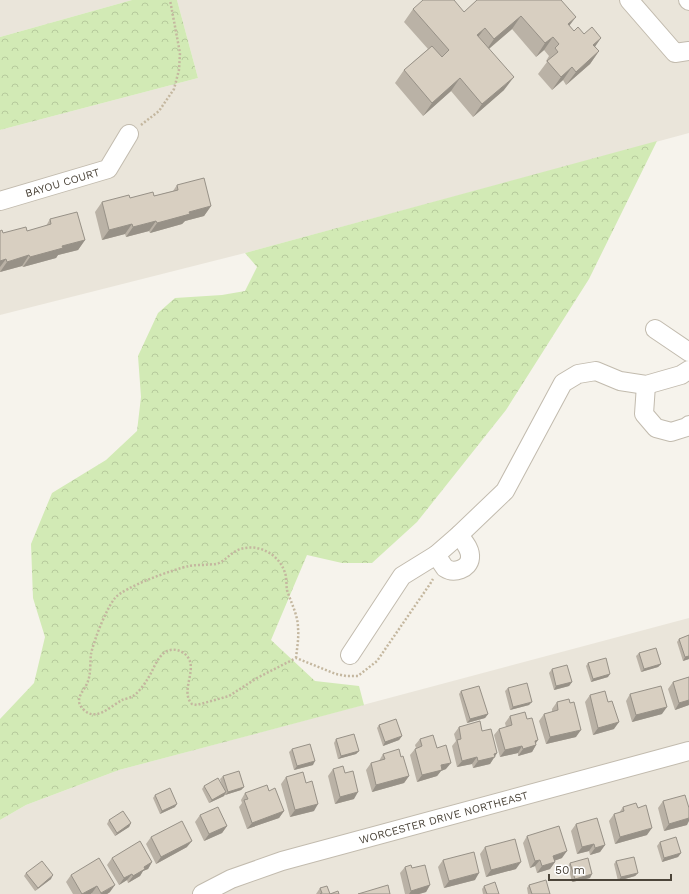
<svg xmlns="http://www.w3.org/2000/svg" width="689" height="894" font-family="'Work Sans',sans-serif">
	<style>
		.residential { fill: #eae5da }
		.forest { fill: url(#forest-crowns) }
		.lines { fill: none; stroke-linecap: round; stroke-linejoin: round }
		.minor-casing { stroke: #c2bbae; stroke-width: 20 }
		.path { stroke: #c4b79f; stroke-width: 2.5; stroke-dasharray: 2 2; stroke-linecap: butt }
		.minor { stroke: #fff; stroke-width: 18 }
		.wall { fill: #bab2a6 }
		.shaded-wall { fill: #979187 }
		.building { fill: #d8cfc1; stroke: #979187 }
		.labels { text-anchor: middle; stroke-width: 4; stroke-linejoin: round; paint-order: stroke }
		.street-label { font-size: 11px; fill: #4b4439; stroke: #fff }
	</style>
	<defs>
		<pattern id="forest-crowns" width="20" height="18" patternUnits="userSpaceOnUse"><rect width="20" height="18" fill="#d2eab5"/><path d="M2 6a3 3 0 1 1 6 0M12 15a3 3 0 1 1 6 0" fill="none" stroke="#b6ca9c"/></pattern>
	</defs>
	<rect width="100%" height="100%" fill="#f6f3ec"/>
	<path class="residential" d="M 0,0 L 132,0 L 0,37 Z
		M 177,0 L 689,0 L 689,133 L 245,253 L 0,315 L 0,130 L 198,78 Z
		M 689,618 L 689,894 L 0,894 L 0,820 L 26,805 L 119,770 Z"/>
	<path class="forest" d="M 132,0 L 177,0 L 198,78 L 0,130 L 0,37 Z
		M 657,141 L 589,279 L 506,410 L 417,522 L 372,563 L 342,563 L 307,555 L 271,640 L 315,681 L 359,686 L 364,705 L 119,770 L 26,805 L 0,820 L 0,719 L 34,683 L 45,637 L 33,598 L 31,544 L 52,493 L 106,460 L 137,431 L 141,397 L 138,356 L 158,313 L 175,298 L 222,295 L 245,291 L 257,267 L 245,253 Z"/>
	<g class="lines">
		<defs>
			<g id="minor">
				<path d="M 629,0 L 675,53 L 689,51"/>
				<path d="M 688,0 L 689,1"/>
				<path id="s1" d="M 0,201 L 108,169 L 129,134"/>
				<path d="M 655,329 L 689,352"/>
				<path d="M 646,385 L 644,414 L 656,428 L 671,432 L 687,427 L 689,425"/>
				<path d="M 436,555 C 439,559 442,564 445,568 C 454,574 469,569 470,558 C 471,549 464,542 459,535"/>
				<path d="M 350,655 L 402,576 L 436,555 L 459,535 L 505,491 L 563,383 L 578,374 L 596,371 L 620,381 L 646,385 L 681,375 L 689,370"/>
				<path id="s2" d="M 202,894 L 231,879 L 282,861 L 689,751"/>
			</g>
		</defs>
		<use href="#minor" class="minor-casing"/>
		<path class="path" d="M 141,125 L 159,111 L 174,89 L 179,70 L 180,53 L 170,0
			M 296,658 C 297,648 299,638 298,628 C 298,615 291,603 287,590 C 286,585 287,578 285,573 C 280,556 262,545 245,548 C 232,550 229,558 219,563 C 215,565 209,564 204,565 C 199,565 194,565 189,566 C 174,569 124,587 115,598 C 106,609 94,640 91,654 C 90,662 91,673 88,681 C 85,691 72,699 84,710 C 96,722 111,706 122,700 C 125,699 130,698 133,696 C 138,693 144,685 147,680 C 153,671 156,659 165,652 C 170,649 177,649 182,652 C 203,664 178,690 192,704 L 197,705 L 229,696 L 257,678 L 296,658 L 336,674 L 346,676 L 358,676 L 377,661 L 430,584 L 433,579"/>
		<use href="#minor" class="minor"/>
	</g>
	<path class="wall" d="M 477,0 L 569,26 L 574,31 L 601,38 L 595,46 L 599,51 L 590,64 L 566,85 L 563,80 L 552,90 L 538,74 L 547,62 L 546,61 L 549,56 L 544,50 L 536,57 L 512,29 L 489,49 L 504,90 L 473,117 L 451,91 L 423,116 L 395,83 L 404,70 L 428,49 L 404,22 L 413,9 L 464,12 Z
		M 177,185 L 211,206 L 204,216 L 185,221 L 182,224 L 150,233 L 149,231 L 126,237 L 125,234 L 102,240 L 95,212 L 102,202 L 130,198 L 154,196 L 173,191 Z
		M 50,219 L 85,240 L 78,250 L 58,255 L 56,258 L 23,267 L 22,266 L 0,272 L 0,231 L 3,233 L 27,231 L 46,226 Z
		M 689,635 L 689,659 L 683,661 L 677,642 L 679,639 Z
		M 639,653 L 661,664 L 658,667 L 641,672 L 636,656 Z
		M 588,663 L 608,677 L 591,682 L 586,666 Z
		M 552,669 L 572,682 L 569,686 L 554,690 L 549,673 Z
		M 689,677 L 689,705 L 675,710 L 668,689 L 673,682 Z
		M 508,688 L 529,705 L 510,710 L 505,691 Z
		M 461,691 L 488,714 L 485,718 L 467,723 L 459,694 Z
		M 630,694 L 662,714 L 632,722 L 626,701 Z
		M 590,695 L 614,729 L 593,735 L 585,702 Z
		M 557,702 L 570,703 L 576,737 L 546,744 L 539,721 L 544,714 L 552,712 L 552,709 Z
		M 510,716 L 527,719 L 536,745 L 532,752 L 518,756 L 518,753 L 500,757 L 494,735 L 499,729 L 506,727 L 505,723 Z
		M 379,725 L 402,736 L 399,740 L 383,746 L 377,728 Z
		M 459,727 L 482,731 L 497,753 L 490,764 L 473,768 L 472,764 L 457,767 L 452,746 L 456,741 L 454,734 Z
		M 336,739 L 359,751 L 356,754 L 338,759 L 334,743 Z
		M 420,739 L 437,748 L 446,769 L 441,771 L 437,776 L 417,782 L 410,755 L 415,749 L 416,748 L 415,745 Z
		M 292,749 L 313,765 L 294,770 L 289,752 Z
		M 383,754 L 401,757 L 409,776 L 404,783 L 372,792 L 366,770 L 371,763 L 379,761 Z
		M 333,769 L 354,799 L 335,804 L 328,776 Z
		M 223,776 L 244,787 L 241,790 L 225,795 L 225,794 L 224,796 L 209,803 L 202,789 L 204,786 L 222,785 L 220,779 Z
		M 286,777 L 306,783 L 314,811 L 290,817 L 281,784 Z
		M 269,791 L 284,811 L 279,818 L 247,829 L 239,807 L 242,803 L 241,800 L 245,793 Z
		M 155,795 L 175,807 L 160,814 L 153,798 Z
		M 663,801 L 687,825 L 664,831 L 658,808 Z
		M 623,807 L 638,808 L 647,835 L 615,844 L 609,821 L 614,814 L 619,813 Z
		M 200,815 L 227,826 L 222,833 L 204,841 L 195,822 Z
		M 109,820 L 131,823 L 129,827 L 115,836 L 107,824 Z
		M 576,824 L 605,845 L 600,852 L 590,855 L 589,851 L 577,854 L 571,831 Z
		M 527,836 L 562,858 L 554,861 L 555,862 L 550,869 L 537,873 L 535,866 L 530,868 L 523,843 Z
		M 151,837 L 187,847 L 156,864 L 146,844 Z
		M 660,842 L 681,853 L 678,857 L 662,862 L 657,846 Z
		M 485,847 L 516,869 L 486,877 L 480,854 Z
		M 112,858 L 152,862 L 148,869 L 143,871 L 140,876 L 128,883 L 127,880 L 119,885 L 107,865 Z
		M 443,860 L 475,880 L 444,888 L 438,867 Z
		M 616,861 L 638,873 L 635,876 L 618,881 L 614,864 Z
		M 570,863 L 590,878 L 572,882 L 568,866 Z
		M 405,867 L 412,868 L 430,885 L 426,892 L 419,894 L 405,894 L 400,873 Z
		M 26,873 L 51,879 L 35,891 L 24,876 Z
		M 71,875 L 110,892 L 107,894 L 92,894 L 92,893 L 91,894 L 73,894 L 66,882 Z
		M 529,885 L 550,894 L 528,894 L 527,888 Z
		M 484,886 L 499,894 L 483,894 L 482,889 Z
		M 320,888 L 330,894 L 339,894 L 316,894 Z"/>
	<path class="shaded-wall" d="M 521,16 L 512,29 L 485,52 L 494,39 Z
		M 576,17 L 566,30 L 568,24 Z
		M 485,28 L 475,41 L 477,35 Z
		M 553,37 L 544,50 L 536,57 L 545,43 Z
		M 601,38 L 592,51 L 593,45 Z
		M 599,51 L 590,64 L 566,85 L 576,72 Z
		M 572,67 L 563,80 L 552,90 L 561,77 Z
		M 514,77 L 504,90 L 473,117 L 482,104 Z
		M 460,78 L 451,91 L 423,116 L 432,103 Z
		M 211,206 L 204,216 L 185,221 L 182,224 L 150,233 L 157,223 L 189,212 Z
		M 156,221 L 149,231 L 126,237 L 133,227 Z
		M 132,224 L 125,234 L 102,240 L 109,230 Z
		M 85,240 L 78,250 L 58,255 L 56,258 L 23,267 L 30,257 L 62,246 Z
		M 29,255 L 22,266 L 0,272 L 7,262 Z
		M 6,259 L 0,267 L 0,261 Z
		M 689,656 L 689,659 L 683,661 L 685,657 Z
		M 661,664 L 658,667 L 641,672 L 644,669 Z
		M 610,674 L 608,677 L 591,682 L 593,679 Z
		M 572,682 L 569,686 L 554,690 L 556,686 Z
		M 689,700 L 689,705 L 675,710 L 679,703 Z
		M 532,702 L 529,705 L 510,710 L 513,707 Z
		M 667,707 L 662,714 L 632,722 L 636,715 Z
		M 488,714 L 485,718 L 467,723 L 470,719 Z
		M 619,722 L 614,729 L 593,735 L 598,728 Z
		M 581,730 L 576,737 L 546,744 L 550,737 Z
		M 402,736 L 399,740 L 383,746 L 385,742 Z
		M 538,740 L 534,746 L 536,745 L 532,752 L 518,756 L 523,749 L 535,741 Z
		M 522,746 L 518,753 L 500,757 L 505,750 Z
		M 359,751 L 356,754 L 338,759 L 341,756 Z
		M 497,753 L 490,764 L 473,768 L 478,761 Z
		M 477,757 L 472,764 L 457,767 L 462,761 Z
		M 315,761 L 313,765 L 294,770 L 297,766 Z
		M 451,763 L 446,769 L 441,771 L 437,776 L 417,782 L 422,775 L 441,765 Z
		M 409,776 L 404,783 L 372,792 L 376,785 Z
		M 244,787 L 241,790 L 225,795 L 228,792 Z
		M 226,792 L 224,796 L 209,803 L 212,800 Z
		M 358,792 L 354,799 L 335,804 L 340,797 Z
		M 177,804 L 175,807 L 160,814 L 162,811 Z
		M 318,804 L 314,811 L 290,817 L 295,810 Z
		M 284,811 L 279,818 L 247,829 L 252,823 Z
		M 689,818 L 689,821 L 687,825 L 664,831 L 669,824 Z
		M 131,823 L 129,827 L 115,836 L 117,833 Z
		M 227,826 L 222,833 L 204,841 L 209,834 Z
		M 652,828 L 647,835 L 615,844 L 620,837 Z
		M 192,841 L 187,847 L 156,864 L 161,857 Z
		M 594,844 L 589,851 L 577,854 L 582,847 Z
		M 605,845 L 600,852 L 590,855 L 595,848 Z
		M 567,851 L 562,858 L 548,863 L 553,856 Z
		M 681,853 L 678,857 L 662,862 L 664,858 Z
		M 540,860 L 535,866 L 530,868 L 535,861 Z
		M 152,862 L 148,869 L 143,871 L 140,876 L 128,883 L 133,876 L 144,867 Z
		M 521,862 L 516,869 L 486,877 L 491,870 Z
		M 555,862 L 550,869 L 537,873 L 542,866 Z
		M 479,873 L 475,880 L 444,888 L 449,881 Z
		M 638,873 L 635,876 L 618,881 L 621,877 Z
		M 132,874 L 127,880 L 119,885 L 124,878 Z
		M 592,874 L 590,878 L 572,882 L 575,879 Z
		M 53,875 L 51,879 L 35,891 L 38,888 Z
		M 115,885 L 110,892 L 107,894 L 100,894 Z
		M 430,885 L 426,892 L 419,894 L 409,894 L 411,891 Z
		M 97,886 L 92,893 L 91,894 L 82,894 Z"/>
	<path class="building" d="M 423,0 L 454,0 L 464,12 L 477,0 L 561,0 L 576,17 L 568,24 L 574,31 L 578,27 L 584,34 L 592,27 L 601,38 L 593,45 L 599,51 L 576,72 L 572,67 L 561,77 L 547,61 L 558,52 L 555,48 L 559,44 L 553,37 L 545,43 L 521,16 L 494,39 L 485,28 L 477,35 L 514,77 L 482,104 L 460,78 L 432,103 L 404,70 L 432,46 L 442,57 L 449,50 L 413,9 Z
		M 204,178 L 211,206 L 189,212 L 190,214 L 157,223 L 156,221 L 133,227 L 132,224 L 109,230 L 102,202 L 129,195 L 130,198 L 153,192 L 154,196 L 178,190 L 177,185 Z
		M 77,212 L 85,240 L 62,246 L 63,248 L 30,257 L 29,255 L 7,262 L 6,259 L 0,261 L 0,231 L 2,230 L 3,233 L 26,227 L 27,231 L 51,224 L 50,219 Z
		M 689,635 L 689,656 L 685,657 L 679,639 Z
		M 656,648 L 661,664 L 644,669 L 639,653 Z
		M 606,658 L 610,674 L 593,679 L 588,663 Z
		M 567,665 L 572,682 L 556,686 L 552,669 Z
		M 689,677 L 689,700 L 679,703 L 673,682 Z
		M 527,683 L 532,702 L 513,707 L 508,688 Z
		M 479,686 L 488,714 L 470,719 L 461,691 Z
		M 661,686 L 667,707 L 636,715 L 630,694 Z
		M 605,691 L 608,702 L 612,701 L 619,722 L 598,728 L 590,695 Z
		M 569,699 L 570,703 L 574,702 L 581,730 L 550,737 L 544,714 L 558,710 L 557,702 Z
		M 525,712 L 527,719 L 532,718 L 538,740 L 535,741 L 536,745 L 523,749 L 522,746 L 505,750 L 499,729 L 512,725 L 510,716 Z
		M 396,719 L 402,736 L 385,742 L 379,725 Z
		M 480,721 L 482,731 L 491,729 L 497,753 L 494,754 L 495,757 L 478,761 L 477,757 L 462,761 L 457,740 L 461,739 L 459,727 Z
		M 354,734 L 359,751 L 341,756 L 336,739 Z
		M 433,735 L 437,748 L 446,745 L 451,763 L 441,765 L 442,770 L 422,775 L 415,749 L 422,746 L 420,739 Z
		M 310,744 L 315,761 L 297,766 L 292,749 Z
		M 399,749 L 401,757 L 403,756 L 409,776 L 376,785 L 371,763 L 385,759 L 383,754 Z
		M 343,766 L 345,773 L 353,771 L 358,792 L 340,797 L 333,769 Z
		M 239,771 L 244,787 L 228,792 L 223,776 Z
		M 303,772 L 306,783 L 312,781 L 318,804 L 295,810 L 286,777 Z
		M 218,778 L 226,792 L 212,800 L 204,786 Z
		M 267,785 L 269,791 L 275,788 L 284,811 L 252,823 L 244,800 L 248,799 L 245,793 Z
		M 170,788 L 177,804 L 162,811 L 155,795 Z
		M 685,795 L 689,808 L 689,818 L 669,824 L 663,801 Z
		M 636,803 L 638,808 L 646,805 L 652,828 L 620,837 L 614,814 L 624,811 L 623,807 Z
		M 218,807 L 227,826 L 209,834 L 200,815 Z
		M 123,811 L 131,823 L 117,833 L 109,820 Z
		M 597,818 L 605,845 L 595,848 L 594,844 L 582,847 L 576,824 Z
		M 182,821 L 192,841 L 161,857 L 151,837 Z
		M 559,826 L 567,851 L 553,856 L 555,862 L 542,866 L 540,860 L 535,861 L 527,836 Z
		M 676,837 L 681,853 L 664,858 L 660,842 Z
		M 515,839 L 521,862 L 491,870 L 485,847 Z
		M 140,841 L 152,862 L 144,867 L 145,869 L 133,876 L 132,874 L 124,878 L 112,858 Z
		M 474,852 L 479,873 L 449,881 L 443,860 Z
		M 634,857 L 638,873 L 621,877 L 616,861 Z
		M 99,858 L 115,885 L 101,893 L 97,886 L 82,894 L 71,875 Z
		M 588,858 L 592,874 L 575,879 L 570,863 Z
		M 42,861 L 53,875 L 38,888 L 26,873 Z
		M 411,865 L 412,868 L 425,865 L 430,885 L 411,891 L 405,867 Z
		M 546,880 L 550,894 L 532,894 L 529,885 Z
		M 495,882 L 499,894 L 487,894 L 484,886 Z
		M 388,885 L 390,894 L 358,894 Z
		M 327,886 L 330,894 L 338,891 L 339,894 L 320,894 L 322,893 L 320,888 Z"/>
	<g class="labels">
		<g class="street-label">
			<text dy="4" stroke="none"><textPath href="#s1" startOffset="65">BAYOU COURT</textPath></text>
			<text dy="4" stroke="none"><textPath href="#s2" startOffset="254">WORCESTER DRIVE NORTHEAST</textPath></text>
		</g>
	</g>
	<path d="M549 874v6h122v-6" fill="none" stroke="#4b4439" stroke-width="2"/>
	<text x="555" y="874" font-size="12" fill="#4b4439" stroke="#ffffff" stroke-width="3" paint-order="stroke">50 m</text>
</svg>
